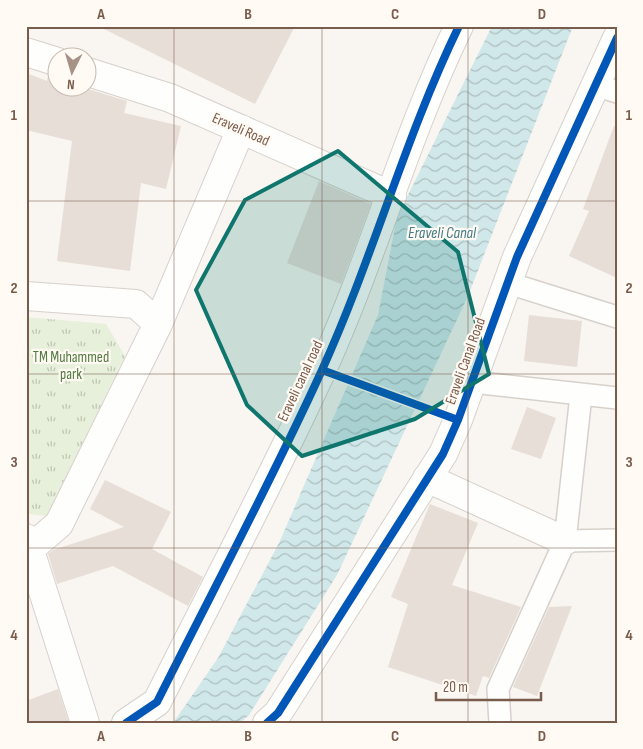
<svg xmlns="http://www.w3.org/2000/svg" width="643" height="749" font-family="'Sofia Sans Condensed',sans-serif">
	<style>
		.grass { fill: url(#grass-tufts) }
		.water { fill: url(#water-waves) }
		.building { fill: #e6ded7 }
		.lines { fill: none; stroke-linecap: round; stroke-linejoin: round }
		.lane-casing { stroke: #d7d1cb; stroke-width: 24 }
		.street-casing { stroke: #d7d1cb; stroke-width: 30 }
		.lane { stroke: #fefefd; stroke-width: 21 }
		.street { stroke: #fefefd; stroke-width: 28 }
		.cycleway-casing { stroke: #fffaf3; stroke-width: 11 }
		.cycleway { stroke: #0057b8; stroke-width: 8 }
		.marked { fill: #0f766e; fill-opacity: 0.2; stroke: #0f766e; stroke-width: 4; stroke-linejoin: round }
		.grid { fill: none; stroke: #7a5c4d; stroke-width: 1; stroke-opacity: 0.55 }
		.labels { text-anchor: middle; stroke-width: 4.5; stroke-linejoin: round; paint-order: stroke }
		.street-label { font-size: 15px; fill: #7a5c4d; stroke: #fffaf3 }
		.park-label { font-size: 15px; fill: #537a41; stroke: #fffaf3 }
		.water-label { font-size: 16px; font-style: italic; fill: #437c86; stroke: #fffaf3 }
		.neatline { fill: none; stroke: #7a5c4d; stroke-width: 2 }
		.grid-label { font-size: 16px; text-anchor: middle; font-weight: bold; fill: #7a5c4d }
	</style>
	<defs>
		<pattern id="grass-tufts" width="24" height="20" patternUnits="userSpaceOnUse" patternTransform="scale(1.25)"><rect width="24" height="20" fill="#e7f0db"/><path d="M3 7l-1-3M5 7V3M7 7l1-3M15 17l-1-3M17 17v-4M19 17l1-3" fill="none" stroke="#c0c6b4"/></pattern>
		<pattern id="water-waves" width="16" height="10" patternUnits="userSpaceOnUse" patternTransform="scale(1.25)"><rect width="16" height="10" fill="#d0e8ea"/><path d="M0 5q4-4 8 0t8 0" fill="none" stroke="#aebfc0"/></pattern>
	</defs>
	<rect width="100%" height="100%" fill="#f9f5f0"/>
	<path class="grass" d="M 26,317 L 106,324 L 125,356 L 47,516 L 29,514 L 26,510 Z"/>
	<path class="water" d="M 492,26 L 573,26 L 468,296 L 337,575 L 249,715 L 240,723 L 173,723 L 218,658 L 279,543 L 378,315 L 397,217 Z"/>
	<path class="building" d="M 98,26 L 295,26 L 255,104 Z
		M 26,73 L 47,81 L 48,76 L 58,78 L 58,88 L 85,88 L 127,101 L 124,113 L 181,126 L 166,189 L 141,183 L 130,271 L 57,261 L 72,141 L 26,130 Z
		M 614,126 L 617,126 L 617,278 L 569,256 L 589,211 L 583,209 Z
		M 319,181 L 371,204 L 341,284 L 287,263 Z
		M 529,315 L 582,321 L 577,367 L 524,361 Z
		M 527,407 L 556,418 L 541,459 L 511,449 Z
		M 105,480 L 171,512 L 152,549 L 203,577 L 188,606 L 113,566 L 57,584 L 48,554 L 53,550 L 124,527 L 90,509 Z
		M 430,504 L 478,523 L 452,585 L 521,607 L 489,678 L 483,676 L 476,696 L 388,667 L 408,604 L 391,597 Z
		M 572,606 L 537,696 L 513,687 L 549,607 Z
		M 58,689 L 69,723 L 26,723 L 26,701 Z"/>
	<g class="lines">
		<defs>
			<path id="lane" d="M 595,85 L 617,92
				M 508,283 L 617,317
				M 472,382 L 617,398
				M 565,541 L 617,540
				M 500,723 L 498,689 L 565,541 L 581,395"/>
			<path id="street" d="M 26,52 L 58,62
				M 88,72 L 170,98 L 392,196
				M 26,296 L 136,304 L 158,324 L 59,524 L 31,548
				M 158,324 L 241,129
				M 427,478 L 565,541
				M 26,538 L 85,723
				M 126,723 L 157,702 C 212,592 271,482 322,370 C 373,258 405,137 459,26
				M 267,723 L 278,713 L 443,454 L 458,420 L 517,257 L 617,38"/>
		</defs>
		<use href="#lane" class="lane-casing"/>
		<use href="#street" class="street-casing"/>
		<use href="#lane" class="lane"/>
		<use href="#street" class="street"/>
		<defs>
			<path id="cycleway" d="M 322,370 L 458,420
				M 126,723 L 157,702 C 212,592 271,482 322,370 C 373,258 405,137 459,26
				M 267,723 L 278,713 L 443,454 L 458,420 L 517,257 L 617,38"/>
		</defs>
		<use href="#cycleway" class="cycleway-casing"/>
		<use href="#cycleway" class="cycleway"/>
	</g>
	<path class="marked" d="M 338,151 L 458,252 L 489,374 L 415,419 L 302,456 L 247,405 L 196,290 L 245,200 Z"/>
	<path class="grid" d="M 174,26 L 174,723M 322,26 L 322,723M 468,26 L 468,723M 26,201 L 617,201M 26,374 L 617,374M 26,548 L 617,548"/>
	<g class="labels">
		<g class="street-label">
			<text transform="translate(241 129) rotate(24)" y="5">Eraveli Road</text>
			<text transform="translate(465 361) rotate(-70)" y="5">Eraveli Canal Road</text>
			<text transform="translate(300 381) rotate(-65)" y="5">Eraveli canal road</text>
		</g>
		<g class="park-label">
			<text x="71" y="362">TM Muhammed<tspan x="71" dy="17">park</tspan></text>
		</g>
		<g class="water-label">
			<text x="442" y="238">Eraveli Canal</text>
		</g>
	</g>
	<rect width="643" height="749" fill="none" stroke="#fffaf3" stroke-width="55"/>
	<g transform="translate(72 72) rotate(185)"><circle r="24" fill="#fffaf3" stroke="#cabbb1"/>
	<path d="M0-4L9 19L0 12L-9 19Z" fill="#a69286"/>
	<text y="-8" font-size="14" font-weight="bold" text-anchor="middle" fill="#7a5c4d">N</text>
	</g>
	<path d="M436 692v8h105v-8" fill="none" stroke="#7a5c4d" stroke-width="2.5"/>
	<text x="443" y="692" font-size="15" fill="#7a5c4d" stroke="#fffaf3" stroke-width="4" paint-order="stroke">20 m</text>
	<rect x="28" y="28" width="588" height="694" class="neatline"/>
	<g class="grid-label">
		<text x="101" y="19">A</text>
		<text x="248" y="19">B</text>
		<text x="395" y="19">C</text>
		<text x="542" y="19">D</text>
		<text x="14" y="120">1</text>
		<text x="629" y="120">1</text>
		<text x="14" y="293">2</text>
		<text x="629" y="293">2</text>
		<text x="14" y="467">3</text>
		<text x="629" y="467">3</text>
		<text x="14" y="640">4</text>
		<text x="629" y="640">4</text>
		<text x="101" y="741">A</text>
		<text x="248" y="741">B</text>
		<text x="395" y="741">C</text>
		<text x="542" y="741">D</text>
	</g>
</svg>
